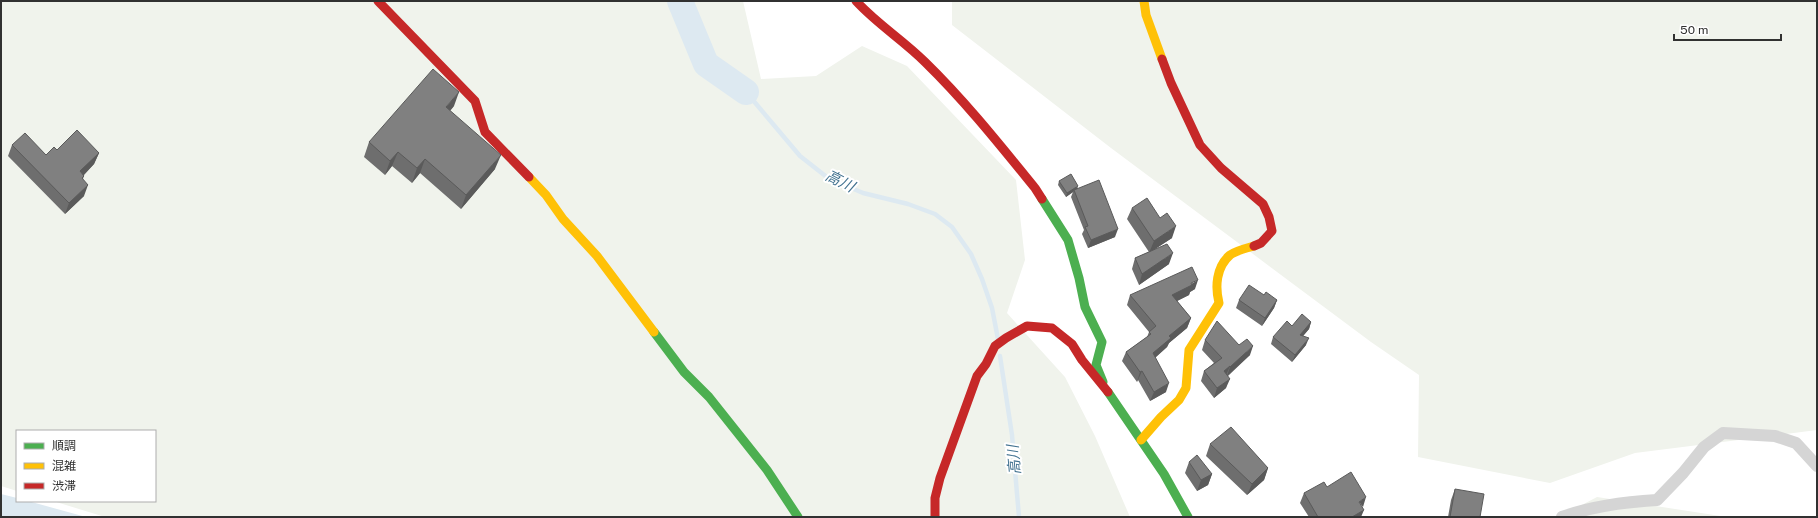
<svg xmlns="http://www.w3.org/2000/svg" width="1818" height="518" font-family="'Public Sans','Noto Sans JP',sans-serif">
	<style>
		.green { fill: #f0f3ec }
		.water { fill: #dde9f1 }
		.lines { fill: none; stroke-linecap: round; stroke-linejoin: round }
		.stream { stroke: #dde9f1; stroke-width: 4.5 }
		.river { stroke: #dde9f1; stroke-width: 26 }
		.street { stroke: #d5d5d5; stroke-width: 12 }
		.fast { stroke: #4caf50; stroke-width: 9 }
		.slow { stroke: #ffc107; stroke-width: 9 }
		.jam { stroke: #c62828; stroke-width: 9 }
		.wall { fill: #6e6e6e }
		.shaded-wall { fill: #5a5a5a }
		.building { fill: #808080; stroke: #5a5a5a }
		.labels { text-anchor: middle; stroke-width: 4; stroke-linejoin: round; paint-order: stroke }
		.water-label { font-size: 15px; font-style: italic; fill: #427290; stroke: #fff }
	</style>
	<rect width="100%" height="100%" fill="#fff"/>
	<path class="green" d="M 1,1 L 743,1 L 761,79 L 816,76 L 862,46 L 907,66 L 1016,180 L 1025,260 L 1007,313 L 1065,377 L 1095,436 L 1130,517 L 105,517 L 53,501 L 155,501 L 155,431 L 17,431 L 17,491 L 1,486 Z
		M 952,1 L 1817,1 L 1817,430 L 1635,453 L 1550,483 L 1418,457 L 1419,375 L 1371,342 L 1111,148 L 952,25 Z
		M 1597,497 L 1727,517 L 1559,517 Z"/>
	<path class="water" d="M 1,494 L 17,498 L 17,501 L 28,501 L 86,517 L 1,517 Z"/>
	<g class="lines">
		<path class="stream" d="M 746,92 L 800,156 L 828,178 L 863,193 L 908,204 L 935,214 L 952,227 L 971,254 L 982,279 L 992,308 L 998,339
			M 1000,356 L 1012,435 L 1019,517"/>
		<path class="river" d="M 680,1 L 706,64 L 746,92"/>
		<path class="street" d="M 1562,517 C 1592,506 1624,502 1657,500 L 1683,473 L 1704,447 L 1723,433 L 1775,436 L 1796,443 L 1817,466"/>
		<path class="fast" d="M 1042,199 L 1068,240 L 1079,278 L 1085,307 L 1102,342 L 1096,365 L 1103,382
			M 654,332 L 684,372 L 709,397 L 767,470 L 798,517
			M 1108,392 L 1164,474 L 1188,517"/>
		<path class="slow" d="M 1144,1 L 1146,15 L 1162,59
			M 529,177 L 546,195 L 563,219 L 597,256 L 654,332
			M 1141,440 L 1161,417 L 1179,400 L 1186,388 L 1189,350 L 1219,303 C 1215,287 1216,267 1230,255 C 1235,251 1247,248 1254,246"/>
		<path class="jam" d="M 378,1 L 475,101 L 485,132 L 529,177
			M 856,1 C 877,24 903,40 925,62 C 965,101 1000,145 1035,188 L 1042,199
			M 1162,59 L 1171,83 L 1200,145 L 1221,168 L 1263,204 L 1269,217 L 1272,231 L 1261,243 L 1254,246
			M 935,517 L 935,498 L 940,478 L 977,376 L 986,364 L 995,346 L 1006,338 L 1027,326 L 1052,328 L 1072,344 L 1082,360 L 1108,392"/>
	</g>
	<path class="wall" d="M 454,106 L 450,111 L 495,169 L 461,209 L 420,173 L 412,183 L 392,166 L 385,175 L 364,157 L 369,142 Z
		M 12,145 L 46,155 L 57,150 L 99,153 L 94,164 L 84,175 L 84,176 L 83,179 L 84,196 L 65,214 L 8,156 Z
		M 1059,181 L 1077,188 L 1115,237 L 1088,248 L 1082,234 L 1084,230 L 1071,197 L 1073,192 L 1066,197 L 1058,185 Z
		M 1132,208 L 1172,238 L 1152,251 L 1169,264 L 1139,285 L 1132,269 L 1135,258 L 1149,252 L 1127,219 Z
		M 1195,289 L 1190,292 L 1189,295 L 1177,301 L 1191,318 L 1187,328 L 1169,343 L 1167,347 L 1155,358 L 1166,392 L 1150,401 L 1138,380 L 1137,382 L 1122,361 L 1126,352 L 1147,337 L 1149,332 L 1127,305 L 1130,295 Z
		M 1264,295 L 1277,300 L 1274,308 L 1262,326 L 1236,308 L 1239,300 Z
		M 1311,322 L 1309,329 L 1303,336 L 1306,345 L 1292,362 L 1271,344 L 1273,337 L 1292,326 Z
		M 1205,340 L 1239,345 L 1250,355 L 1228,376 L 1226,388 L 1214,398 L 1201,381 L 1204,371 L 1214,363 L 1202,350 Z
		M 1210,444 L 1268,468 L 1264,480 L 1247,495 L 1206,456 Z
		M 1189,462 L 1212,474 L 1208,485 L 1197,491 L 1185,473 Z
		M 1327,487 L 1362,507 L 1361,517 L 1309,517 L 1300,503 L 1304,493 Z
		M 1455,489 L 1480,517 L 1448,517 L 1451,500 Z"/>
	<path class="shaded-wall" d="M 459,92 L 454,106 L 440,122 L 446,107 Z
		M 398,152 L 392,166 L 385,175 L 390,161 Z
		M 99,153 L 94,164 L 76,183 L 80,171 Z
		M 501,155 L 495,169 L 461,209 L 466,195 Z
		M 425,159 L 420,173 L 412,183 L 417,168 Z
		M 88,185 L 84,196 L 65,214 L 69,203 Z
		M 1078,186 L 1077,190 L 1074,190 L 1073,192 L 1066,197 L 1067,193 Z
		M 1176,226 L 1172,238 L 1149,253 L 1154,241 Z
		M 1118,229 L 1115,237 L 1088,248 L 1091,240 Z
		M 1173,253 L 1169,264 L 1139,285 L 1142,274 Z
		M 1198,280 L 1195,289 L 1190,292 L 1189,295 L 1169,305 L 1172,295 Z
		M 1277,300 L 1274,308 L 1262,326 L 1265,318 Z
		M 1191,318 L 1187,328 L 1169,343 L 1167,347 L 1149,363 L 1153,353 L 1169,336 Z
		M 1311,322 L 1309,329 L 1298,342 L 1300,335 Z
		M 1309,338 L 1306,345 L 1292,362 L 1295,355 Z
		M 1253,346 L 1250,355 L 1227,376 L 1230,367 Z
		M 1230,366 L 1226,375 L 1224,371 Z
		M 1142,371 L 1138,380 L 1137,382 L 1140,372 Z
		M 1230,379 L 1226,388 L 1214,398 L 1217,388 Z
		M 1169,383 L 1166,392 L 1150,401 L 1154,392 Z
		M 1268,468 L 1264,480 L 1247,495 L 1252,484 Z
		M 1212,474 L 1208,485 L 1197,491 L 1201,480 Z
		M 1366,497 L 1363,507 L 1359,502 Z
		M 1364,510 L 1361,517 L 1352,517 Z"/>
	<path class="building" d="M 433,69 L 459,92 L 446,107 L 501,155 L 466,195 L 425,159 L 417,168 L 398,152 L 390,161 L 369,142 Z
		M 77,130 L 99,153 L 80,171 L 84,176 L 82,178 L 88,185 L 69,203 L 12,145 L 25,133 L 46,155 L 54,147 L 57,150 Z
		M 1071,174 L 1078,186 L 1067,193 L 1059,181 Z
		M 1099,180 L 1118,229 L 1091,240 L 1085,227 L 1088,226 L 1074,190 Z
		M 1147,198 L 1160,218 L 1167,213 L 1176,226 L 1154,241 L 1132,208 Z
		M 1167,244 L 1173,253 L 1142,274 L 1135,258 Z
		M 1192,267 L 1198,280 L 1191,283 L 1192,285 L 1172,295 L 1191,318 L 1169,336 L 1171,338 L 1153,353 L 1169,383 L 1154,392 L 1142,371 L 1140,372 L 1126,352 L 1151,334 L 1149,332 L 1156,326 L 1130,295 Z
		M 1249,285 L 1264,295 L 1266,292 L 1277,300 L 1265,318 L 1239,300 Z
		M 1302,314 L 1311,322 L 1300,335 L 1309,338 L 1295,355 L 1273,337 L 1287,321 L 1292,326 Z
		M 1217,321 L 1239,345 L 1247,339 L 1253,346 L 1230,367 L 1230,366 L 1224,371 L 1230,379 L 1217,388 L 1204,371 L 1222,358 L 1205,340 Z
		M 1231,427 L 1268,468 L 1252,484 L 1210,444 Z
		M 1197,455 L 1212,474 L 1201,480 L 1189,462 Z
		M 1351,472 L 1366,497 L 1359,502 L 1364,510 L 1352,517 L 1318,517 L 1304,493 L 1324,482 L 1327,487 Z
		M 1455,489 L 1484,494 L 1480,517 L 1450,517 Z"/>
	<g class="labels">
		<g class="water-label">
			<text transform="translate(840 181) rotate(27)" y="5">高川</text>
			<text transform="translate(1014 460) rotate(-95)" y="5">高川</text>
		</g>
	</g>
	<rect width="1818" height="518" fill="none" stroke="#313131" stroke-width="4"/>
	<rect x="16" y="430" width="140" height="72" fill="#ffffff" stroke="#adadad"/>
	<rect x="24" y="443" width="20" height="6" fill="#4caf50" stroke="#adadad"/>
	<text x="52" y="450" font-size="12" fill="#313131">順調</text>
	<rect x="24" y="463" width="20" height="6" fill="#ffc107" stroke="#adadad"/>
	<text x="52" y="470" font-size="12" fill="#313131">混雑</text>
	<rect x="24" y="483" width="20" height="6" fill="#c62828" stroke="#adadad"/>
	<text x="52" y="490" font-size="12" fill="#313131">渋滞</text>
	<path d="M1674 34v6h107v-6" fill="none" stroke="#313131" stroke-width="2"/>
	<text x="1680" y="34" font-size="12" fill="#313131" stroke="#ffffff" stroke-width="3" paint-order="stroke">50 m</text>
</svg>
